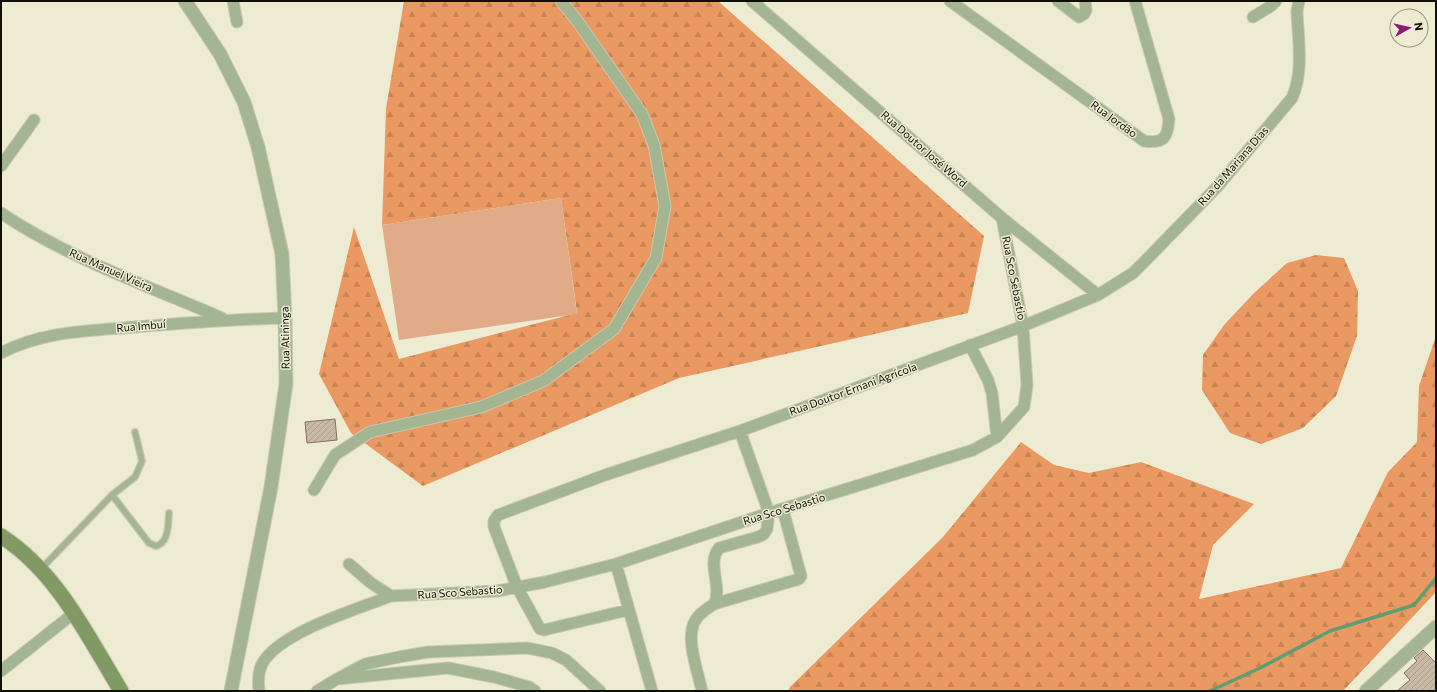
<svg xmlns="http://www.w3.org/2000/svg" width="1437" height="692" font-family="Commissioner,sans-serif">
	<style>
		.forest { fill: url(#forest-firs) }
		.garden { fill: #e2ab87 }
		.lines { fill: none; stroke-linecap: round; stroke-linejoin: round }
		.stream { stroke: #609d71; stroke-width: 3.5 }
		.building { fill: url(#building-hatch); stroke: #7f725e }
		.service-casing { stroke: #cac9b2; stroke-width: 8 }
		.minor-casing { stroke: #cac9b2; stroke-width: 13 }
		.tertiary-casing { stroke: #cac9b2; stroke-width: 15 }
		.secondary-casing { stroke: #cac9b2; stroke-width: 17 }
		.service { stroke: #a3b591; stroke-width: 5.5 }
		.minor { stroke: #a3b591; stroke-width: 11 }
		.tertiary { stroke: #a3b591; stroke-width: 13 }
		.secondary { stroke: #819a64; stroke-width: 15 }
		.labels { text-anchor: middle; stroke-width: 3; stroke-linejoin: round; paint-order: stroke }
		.street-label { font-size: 11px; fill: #100f07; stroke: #edecd2 }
	</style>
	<defs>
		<pattern id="forest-firs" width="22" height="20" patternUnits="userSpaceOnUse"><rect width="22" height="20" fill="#e99961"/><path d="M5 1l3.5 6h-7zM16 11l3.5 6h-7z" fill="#c78353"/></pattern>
		<pattern id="building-hatch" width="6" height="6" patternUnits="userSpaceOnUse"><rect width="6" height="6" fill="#c7b9a4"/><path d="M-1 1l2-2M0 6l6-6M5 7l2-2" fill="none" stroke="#aa9e8c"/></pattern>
	</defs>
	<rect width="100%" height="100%" fill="#edecd2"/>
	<path class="forest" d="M 404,1 L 718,1 L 984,236 L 968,313 L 679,378 L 423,486 L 351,433 L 319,374 L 354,227 L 399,359 L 577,313 L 561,198 L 382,225 L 386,109 Z
		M 1316,255 L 1344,258 L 1358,291 L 1357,336 L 1336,396 L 1303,428 L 1261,444 L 1230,433 L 1202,390 L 1203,355 L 1224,325 L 1254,293 L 1287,263 Z
		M 1436,336 L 1436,592 L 1343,691 L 788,691 L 790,687 L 943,537 L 1021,442 L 1054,465 L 1089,473 L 1141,462 L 1254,504 L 1213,545 L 1199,599 L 1341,568 L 1388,472 L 1417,442 L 1419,386 Z"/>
	<path class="garden" d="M 561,198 L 577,314 L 399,340 L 382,225 Z"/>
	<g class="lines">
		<path class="stream" d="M 1210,691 L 1260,668 L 1330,631 L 1414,605 L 1436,578"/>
	</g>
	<path class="building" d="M 335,419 L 337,440 L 307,443 L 305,422 Z
		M 1423,650 L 1436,663 L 1436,691 L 1397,691 L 1410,680 L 1404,673 L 1417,661 L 1414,658 Z"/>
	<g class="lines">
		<defs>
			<path id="service" d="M 112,495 L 149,543 L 156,546 C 169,543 168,524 169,513
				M 41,569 L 112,495 L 135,477 L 142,461 L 135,432"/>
			<path id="minor" d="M 233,1 L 237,22
				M 752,1 L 1002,218 L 1098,295
				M 950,1 L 1144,141 C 1164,144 1168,137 1169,119 L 1135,1
				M 1058,1 L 1079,17 L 1084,14 L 1086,10 L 1085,1
				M 1253,17 L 1271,6 L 1276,1
				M 1,166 L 34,120
				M 1,213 C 68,258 148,286 222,318
				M 970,345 L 988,380 L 992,393 L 997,437
				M 1,353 C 43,331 88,331 134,327 C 184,323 234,319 285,318
				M 314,490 L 335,455 L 370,432 L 481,407 L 543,381 L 614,329 L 656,258 L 665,206 L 654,145 L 642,114 L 578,22 L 561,1
				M 349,564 L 371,583 L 391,596 L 497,591 L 545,582 L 616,564 L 769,513 L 973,450 L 997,437 L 1024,407 L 1027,385 L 1023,326 L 1002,218
				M 616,564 L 652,691
				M 714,604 C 723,587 706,564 719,548 L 758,537 L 764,534 L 767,529 L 769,513 L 740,431
				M 628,610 L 544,630 L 540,629 L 517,587 L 494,527 L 494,521 L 498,515 L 605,475 L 740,431 L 1023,326 L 1098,295 L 1133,273 L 1149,257 L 1217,187 L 1292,98 C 1304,71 1298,40 1297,11 L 1299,1
				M 1,671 L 74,613
				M 337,679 L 365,664 L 399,657 L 428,652 L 527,648 L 552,653 L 566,660 L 600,691
				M 259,691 C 258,682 258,672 262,664 C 279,632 358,609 391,596
				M 317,691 L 337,679 L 448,668 L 494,677 L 529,687 L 535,691
				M 702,691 C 698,672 685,638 695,621 C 699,613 707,609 714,604 L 799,579 L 801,576 L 783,510"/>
			<path id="tertiary" d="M 185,1 L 220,54 L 244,102 L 258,147 L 282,254 L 285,318 L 286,384 L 271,487 L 231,691
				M 1366,691 L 1436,627"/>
			<path id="secondary" d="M 1,536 C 57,572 87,635 121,691"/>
		</defs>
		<use href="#service" class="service-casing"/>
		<use href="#minor" class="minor-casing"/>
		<use href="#tertiary" class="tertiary-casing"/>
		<use href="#secondary" class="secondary-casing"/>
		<use href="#service" class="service"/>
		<use href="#minor" class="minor"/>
		<use href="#tertiary" class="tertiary"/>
		<use href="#secondary" class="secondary"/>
	</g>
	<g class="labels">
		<g class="street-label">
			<text transform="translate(1114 119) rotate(36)" y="4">Rua Jordão</text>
			<text transform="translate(924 149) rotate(41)" y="4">Rua Doutor José Word</text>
			<text transform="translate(1233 166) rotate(-49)" y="4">Rua da Mariana Dias</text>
			<text transform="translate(111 270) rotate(24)" y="4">Rua Manuel Vieira</text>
			<text transform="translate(1014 278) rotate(79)" y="4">Rua Sco Sebastio</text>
			<text transform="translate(141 326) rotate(-5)" y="4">Rua Imbuí</text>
			<text transform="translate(285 338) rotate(-91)" y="4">Rua Atininga</text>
			<text transform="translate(853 389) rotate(-20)" y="4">Rua Doutor Ernani Agrícola</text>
			<text transform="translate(784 509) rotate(-17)" y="4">Rua Sco Sebastio</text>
			<text transform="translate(460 592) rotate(-4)" y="4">Rua Sco Sebastio</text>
		</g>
	</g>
	<rect width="1437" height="692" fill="none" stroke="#100f07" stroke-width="4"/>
	<g transform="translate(1409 28) rotate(82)"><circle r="19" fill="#edecd2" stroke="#959481"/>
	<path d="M0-3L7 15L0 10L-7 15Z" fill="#911875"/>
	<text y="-6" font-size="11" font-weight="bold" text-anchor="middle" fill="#100f07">N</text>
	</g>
</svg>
